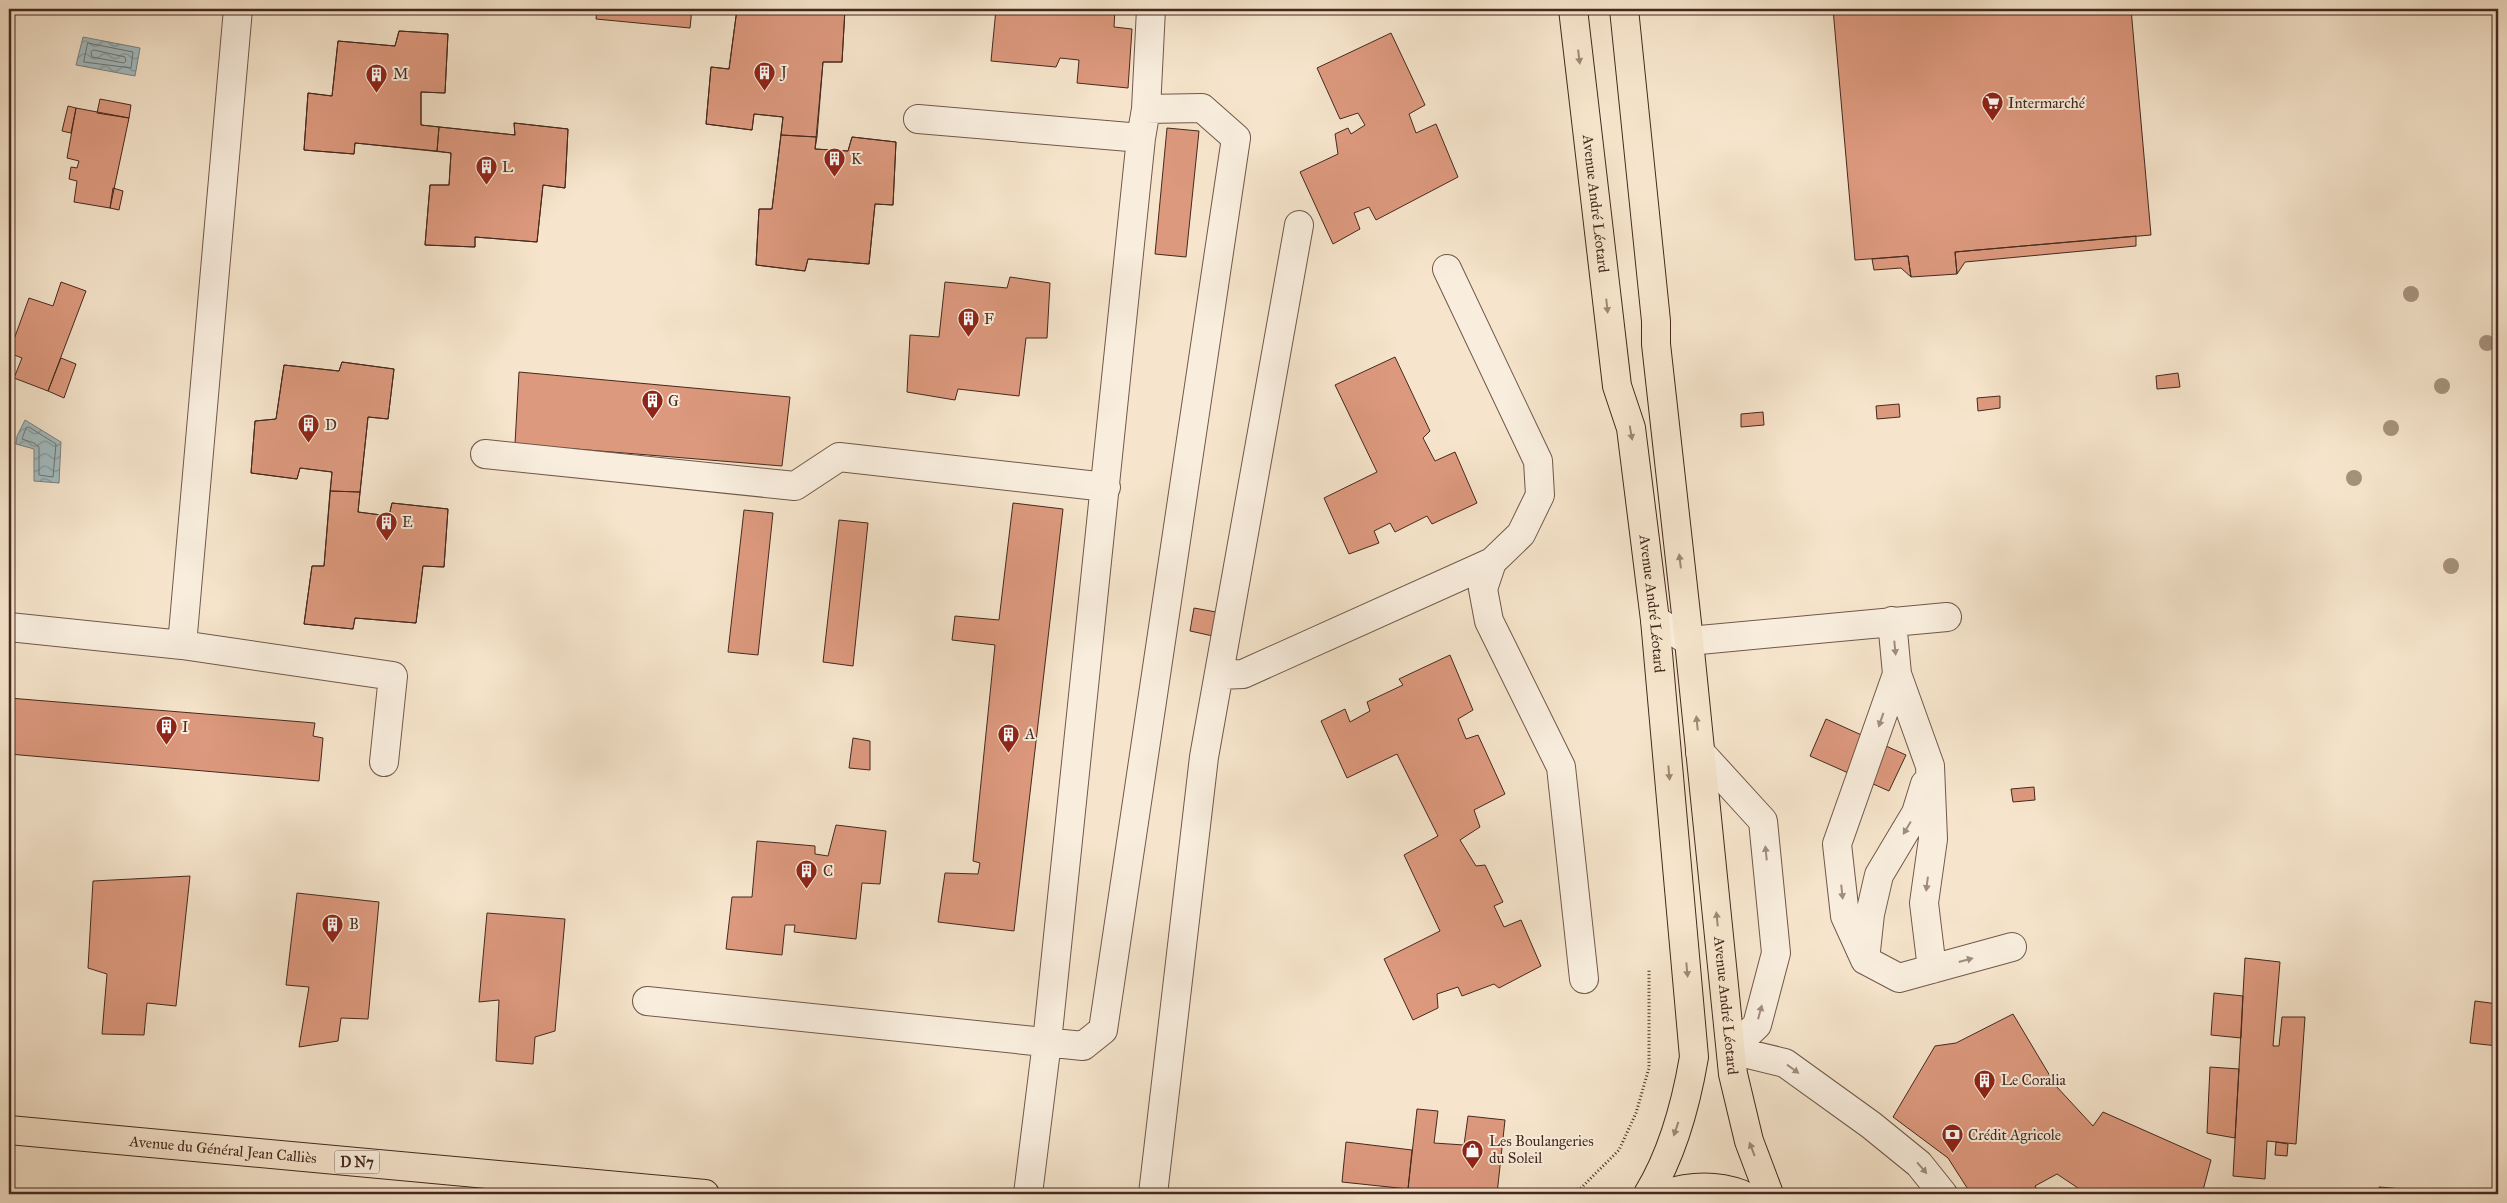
<svg xmlns="http://www.w3.org/2000/svg" width="2507" height="1203" font-family="'IM FELL Great Primer',serif">
	<style>
		.water { fill: url(#water-waves); stroke: #7c8180 }
		.lines { fill: none; stroke-linecap: round; stroke-linejoin: round }
		.shore { stroke: #737270; stroke-width: 1 }
		.building { fill: #dd997e; stroke: #45291e }
		.minor-casing { stroke: #71584a; stroke-width: 30 }
		.major-casing { stroke: #45291e; stroke-width: 30 }
		.path { stroke: #45291e; stroke-width: 3; stroke-dasharray: 1 2.5; stroke-linecap: butt }
		.minor { stroke: #f9eede; stroke-width: 28 }
		.major { stroke: #f6e5cc; stroke-width: 28 }
		.tree { fill: #a6927c }
		.oneway { fill: #9e8775 }
		.oneway2 { fill: #9f8c7e }
		.labels { text-anchor: middle; stroke-width: 4; stroke-linejoin: round; paint-order: stroke }
		.shield { fill: #f9eede; stroke: #7b6458; stroke-width: 1 }
		.shield-label { font-size: 14px; font-weight: bold; fill: #45291e }
		.poi-label { font-size: 15px; fill: #45291e; stroke: #f9eede; text-anchor: start }
		.street-label { font-size: 15px; fill: #45291e; stroke: #f9eede }
	</style>
	<defs>
		<pattern id="water-waves" width="16" height="10" patternUnits="userSpaceOnUse" patternTransform="scale(1.25)"><rect width="16" height="10" fill="#a1bcc1"/><path d="M0 5q4-4 8 0t8 0" fill="none" stroke="#85999c"/></pattern>
	</defs>
	<rect width="100%" height="100%" fill="#f6e5cc"/>
	<filter id="stains"><feTurbulence type="fractalNoise" baseFrequency=".004" numOctaves="4"/><feColorMatrix values="0 0 0 0 .2 0 0 0 0 .09 0 0 0 0 .02 0 0 0 .5 -.17"/></filter>
	<radialGradient id="worn" r=".72"><stop offset=".6" stop-color="#630" stop-opacity="0"/><stop offset="1" stop-color="#630" stop-opacity=".3"/></radialGradient>
	<path class="water" d="M 83,37 L 140,48 L 135,76 L 76,65 Z
		M 25,420 L 61,442 L 59,483 L 34,481 L 34,449 L 16,444 L 17,436 Z"/>
	<g class="lines">
		<path class="shore" d="M 88,43 L 133,52 L 131,68 L 84,62 Z
			M 94,50 L 125,57 L 126,61 L 124,63 L 92,57 L 91,52 Z
			M 29,427 L 56,444 L 53,477 L 39,475 L 39,447 L 34,443 L 22,439 L 26,428 Z"/>
	</g>
	<path class="building" d="M 597,9 L 692,9 L 690,28 L 596,19 Z
		M 737,9 L 798,14 L 799,9 L 845,9 L 842,62 L 823,62 L 815,149 L 848,151 L 852,137 L 896,142 L 893,205 L 875,204 L 869,264 L 808,259 L 805,271 L 756,265 L 759,209 L 772,209 L 783,117 L 754,114 L 752,130 L 706,124 L 711,67 L 729,69 Z
		M 737,9 L 798,14 L 799,9 L 845,9 L 842,62 L 823,62 L 817,137 L 781,135 L 783,117 L 754,114 L 752,130 L 706,124 L 711,67 L 729,69 Z
		M 996,9 L 1115,9 L 1114,27 L 1132,29 L 1128,88 L 1077,83 L 1079,60 L 1060,58 L 1056,67 L 991,61 Z
		M 1833,9 L 2131,9 L 2151,235 L 1955,252 L 1957,274 L 1911,277 L 1908,256 L 1855,260 Z
		M 399,31 L 448,34 L 445,93 L 421,92 L 421,125 L 515,135 L 514,123 L 568,129 L 565,188 L 543,185 L 537,242 L 475,237 L 475,247 L 425,245 L 430,185 L 449,185 L 451,153 L 355,143 L 354,154 L 304,150 L 308,93 L 332,96 L 338,41 L 395,46 Z
		M 399,31 L 448,34 L 445,93 L 421,92 L 421,125 L 439,127 L 437,151 L 355,143 L 354,154 L 304,150 L 308,93 L 332,96 L 338,41 L 395,46 Z
		M 1391,33 L 1425,105 L 1409,114 L 1416,133 L 1436,124 L 1458,177 L 1376,220 L 1369,207 L 1354,213 L 1360,229 L 1333,244 L 1300,172 L 1338,154 L 1335,134 L 1348,128 L 1351,134 L 1365,125 L 1358,113 L 1340,119 L 1317,68 Z
		M 100,99 L 131,105 L 129,118 L 97,113 Z
		M 68,106 L 76,108 L 71,133 L 62,131 Z
		M 76,108 L 129,118 L 110,208 L 74,202 L 77,181 L 69,179 L 71,167 L 77,168 L 79,161 L 67,158 Z
		M 514,123 L 568,129 L 565,188 L 543,185 L 537,242 L 475,237 L 475,247 L 425,245 L 430,185 L 449,185 L 451,153 L 437,151 L 439,127 L 515,135 Z
		M 1167,128 L 1199,131 L 1186,257 L 1155,254 Z
		M 781,135 L 817,137 L 815,149 L 848,151 L 852,137 L 896,142 L 893,205 L 875,204 L 869,264 L 808,259 L 805,271 L 756,265 L 759,209 L 772,209 Z
		M 113,188 L 123,191 L 119,210 L 110,208 Z
		M 2136,236 L 2136,246 L 1965,262 L 1957,274 L 1955,252 Z
		M 1908,256 L 1911,277 L 1901,268 L 1874,270 L 1872,259 Z
		M 1010,277 L 1050,283 L 1047,338 L 1026,338 L 1019,396 L 958,389 L 955,400 L 907,392 L 910,335 L 939,337 L 945,282 L 1007,288 Z
		M 61,282 L 86,291 L 48,391 L 14,378 L 22,358 L 9,353 L 29,298 L 53,306 Z
		M 1395,357 L 1430,431 L 1423,438 L 1435,461 L 1455,452 L 1477,503 L 1432,524 L 1427,516 L 1395,532 L 1390,523 L 1374,531 L 1379,543 L 1349,554 L 1324,498 L 1377,472 L 1335,385 Z
		M 61,358 L 76,364 L 64,398 L 48,391 Z
		M 342,362 L 394,369 L 388,419 L 368,417 L 358,512 L 389,516 L 392,503 L 448,509 L 444,567 L 423,566 L 416,623 L 355,618 L 353,629 L 304,624 L 312,566 L 324,566 L 332,472 L 300,468 L 297,479 L 251,473 L 255,421 L 276,419 L 284,365 L 339,371 Z
		M 342,362 L 394,369 L 388,419 L 368,417 L 360,492 L 330,491 L 332,472 L 300,468 L 297,479 L 251,473 L 255,421 L 276,419 L 284,365 L 339,371 Z
		M 519,372 L 790,397 L 782,466 L 515,444 Z
		M 2178,373 L 2180,387 L 2157,389 L 2156,376 Z
		M 2000,396 L 2000,408 L 1978,411 L 1977,398 Z
		M 1899,404 L 1900,417 L 1877,419 L 1876,406 Z
		M 1763,412 L 1764,425 L 1741,427 L 1741,414 Z
		M 9,458 L 14,458 L 13,513 L 9,513 Z
		M 330,491 L 360,492 L 358,512 L 389,516 L 392,503 L 448,509 L 444,567 L 423,566 L 416,623 L 355,618 L 353,629 L 304,624 L 312,566 L 324,566 Z
		M 1013,503 L 1063,509 L 1014,931 L 938,922 L 945,873 L 978,874 L 980,863 L 973,861 L 995,645 L 952,640 L 955,616 L 999,620 Z
		M 744,510 L 773,513 L 758,655 L 728,652 Z
		M 839,520 L 868,523 L 853,666 L 823,662 Z
		M 1194,608 L 1216,612 L 1213,636 L 1190,631 Z
		M 1450,655 L 1473,710 L 1458,719 L 1466,739 L 1478,735 L 1505,794 L 1474,810 L 1480,827 L 1460,840 L 1476,866 L 1485,865 L 1503,902 L 1494,906 L 1504,927 L 1521,920 L 1541,966 L 1499,988 L 1494,984 L 1462,996 L 1458,987 L 1437,994 L 1438,1008 L 1413,1020 L 1384,959 L 1440,931 L 1404,855 L 1438,836 L 1397,754 L 1347,778 L 1321,721 L 1345,709 L 1350,722 L 1370,711 L 1367,702 L 1403,685 L 1399,679 Z
		M 9,698 L 315,723 L 313,736 L 323,738 L 319,781 L 9,754 Z
		M 1826,719 L 1906,755 L 1889,791 L 1810,756 Z
		M 853,738 L 870,741 L 870,770 L 849,768 Z
		M 2034,787 L 2035,800 L 2013,802 L 2011,789 Z
		M 836,825 L 886,831 L 880,884 L 862,883 L 856,939 L 794,932 L 795,925 L 785,925 L 782,955 L 726,949 L 732,897 L 752,897 L 757,841 L 815,846 L 815,854 L 828,856 Z
		M 190,876 L 176,1006 L 147,1003 L 144,1035 L 102,1034 L 107,974 L 88,968 L 93,881 Z
		M 297,893 L 379,902 L 368,1019 L 341,1018 L 338,1041 L 299,1047 L 309,987 L 286,985 Z
		M 487,913 L 565,919 L 555,1031 L 535,1037 L 533,1064 L 496,1061 L 499,1000 L 479,1002 Z
		M 2245,958 L 2280,962 L 2273,1046 L 2279,1046 L 2282,1017 L 2305,1017 L 2296,1144 L 2267,1141 L 2265,1179 L 2233,1176 Z
		M 2214,993 L 2243,996 L 2241,1038 L 2211,1035 Z
		M 2475,1001 L 2498,1004 L 2498,1046 L 2470,1043 Z
		M 2013,1014 L 2056,1086 L 2093,1126 L 2103,1112 L 2211,1160 L 2202,1194 L 2087,1194 L 2057,1174 L 2035,1186 L 2040,1194 L 1971,1194 L 1948,1158 L 1893,1117 L 1935,1046 L 1956,1043 Z
		M 2210,1067 L 2239,1069 L 2235,1138 L 2207,1133 Z
		M 1417,1109 L 1438,1111 L 1434,1143 L 1464,1145 L 1468,1116 L 1505,1120 L 1497,1194 L 1448,1194 L 1408,1189 Z
		M 1346,1142 L 1412,1150 L 1408,1189 L 1342,1182 Z
		M 2276,1142 L 2288,1144 L 2287,1156 L 2275,1155 Z
		M 2379,1187 L 2462,1194 L 2379,1194 Z"/>
	<g class="lines">
		<defs>
			<path id="minor" d="M 918,119 L 1141,138
				M 485,454 L 795,486 L 839,457 L 1106,487
				M 1492,562 L 1483,589 L 1489,621 L 1561,767 L 1584,979
				M 1655,620 L 1689,641 L 1947,617
				M 1892,621 L 1897,674 L 1930,766 L 1933,839 L 1924,903 L 1932,969
				M 9,627 L 182,645 L 238,9
				M 182,645 L 393,676 L 384,762
				M 1897,674 L 1837,844 L 1845,916 L 1865,960 L 1899,978 L 2012,947
				M 1219,675 L 1243,674 L 1492,562 L 1521,534 L 1540,495 L 1538,461 L 1447,269
				M 1700,752 L 1763,821 L 1776,953 L 1757,1025 L 1731,1050
				M 1865,960 L 1870,914 L 1879,875 L 1916,813 L 1925,784
				M 647,1001 L 1083,1046 L 1103,1030 L 1236,138 L 1202,108 L 1146,109
				M 1731,1050 L 1785,1063 L 1871,1125 L 1919,1164 L 1943,1194
				M 1028,1194 L 1047,1042 L 1141,138 L 1146,109 L 1151,9
				M 1153,1194 L 1204,757 L 1299,225"/>
			<g id="major">
				<path id="s1" d="M 1573,9 L 1617,386 L 1631,428 L 1655,620 L 1694,1057 C 1686,1104 1673,1153 1648,1194"/>
				<path id="s2" d="M 1624,9 L 1656,321 L 1656,344 L 1689,641 L 1733,1074 L 1749,1141 L 1769,1194"/>
				<path id="s3" d="M 9,1130 L 705,1194"/>
				<path d="M 1665,1194 C 1690,1186 1716,1185 1741,1194"/>
			</g>
		</defs>
		<use href="#minor" class="minor-casing"/>
		<use href="#major" class="major-casing"/>
		<path class="path" d="M 1564,1194 L 1581,1188 L 1619,1150 L 1636,1113 L 1649,1068 L 1649,969"/>
		<use href="#minor" class="minor"/>
		<use href="#major" class="major"/>
	</g>
	<g class="tree">
		<circle cx="2411" cy="294" r="8"/>
		<circle cx="2487" cy="343" r="8"/>
		<circle cx="2442" cy="386" r="8"/>
		<circle cx="2391" cy="428" r="8"/>
		<circle cx="2354" cy="478" r="8"/>
		<circle cx="2451" cy="566" r="8"/>
	</g>
	<defs><path id="oneway-solid" d="M-6-.8H1V-3.2L6.5 0L1 3.2V.8H-6Z" transform="scale(1.25)"/></defs>
	<g class="oneway">
		<use href="#oneway-solid" transform="translate(1579 57) rotate(83)"/>
		<use href="#oneway-solid" transform="translate(1607 306) rotate(84)"/>
		<use href="#oneway-solid" transform="translate(1631 433) rotate(80)"/>
		<use href="#oneway-solid" transform="translate(1680 561) rotate(-97)"/>
		<use href="#oneway-solid" transform="translate(1697 723) rotate(-96)"/>
		<use href="#oneway-solid" transform="translate(1669 773) rotate(85)"/>
		<use href="#oneway-solid" transform="translate(1717 919) rotate(-96)"/>
		<use href="#oneway-solid" transform="translate(1687 970) rotate(85)"/>
		<use href="#oneway-solid" transform="translate(1676 1129) rotate(109)"/>
		<use href="#oneway-solid" transform="translate(1752 1149) rotate(-111)"/>
	</g>
	<g class="oneway2">
		<use href="#oneway-solid" transform="translate(1895 648) rotate(84)"/>
		<use href="#oneway-solid" transform="translate(1881 720) rotate(109)"/>
		<use href="#oneway-solid" transform="translate(1907 828) rotate(121)"/>
		<use href="#oneway-solid" transform="translate(1766 853) rotate(-96)"/>
		<use href="#oneway-solid" transform="translate(1927 884) rotate(97)"/>
		<use href="#oneway-solid" transform="translate(1842 892) rotate(84)"/>
		<use href="#oneway-solid" transform="translate(1966 960) rotate(-15)"/>
		<use href="#oneway-solid" transform="translate(1760 1012) rotate(-75)"/>
		<use href="#oneway-solid" transform="translate(1793 1069) rotate(36)"/>
		<use href="#oneway-solid" transform="translate(1922 1168) rotate(49)"/>
	</g>
	<defs>
		<symbol id="building-pin" viewBox="-11 -11 22 30"><path d="M0 17L-7.5 6A9.5 9.5 0 1 1 7.5 6Z" fill="#8f2418" stroke="#f9eede"/><path d="M-4-6H4V6H1V3H-1V6H-4ZM-2.5-4.3h1.7v1.8h-1.7ZM.8-4.3h1.7v1.8H.8ZM-2.5-1h1.7V.8h-1.7ZM.8-1h1.7V.8H.8Z" fill="#fff"/></symbol>
		<symbol id="supermarket-pin" viewBox="-11 -11 22 30"><path d="M0 17L-7.5 6A9.5 9.5 0 1 1 7.5 6Z" fill="#8f2418" stroke="#f9eede"/><path d="M-6-5.5h2.5l.6 2H6L4.5 2H-2.5L-4.4-4H-6ZM-1.5 3.2a1.3 1.3 0 1 0 .1 0ZM3 3.2a1.3 1.3 0 1 0 .1 0Z" fill="#fff"/></symbol>
		<symbol id="bank-pin" viewBox="-11 -11 22 30"><path d="M0 17L-7.5 6A9.5 9.5 0 1 1 7.5 6Z" fill="#8f2418" stroke="#f9eede"/><path d="M-6-4H6V4H-6ZM0-2.3a2.3 2.3 0 1 0 0 4.6a2.3 2.3 0 1 0 0-4.6Z" fill="#fff"/></symbol>
		<symbol id="shop-pin" viewBox="-11 -11 22 30"><path d="M0 17L-7.5 6A9.5 9.5 0 1 1 7.5 6Z" fill="#8f2418" stroke="#f9eede"/><path d="M-5-2.5h2.3a2.7 3.5 0 0 1 5.4 0H5L5.5 6h-11ZM-1.5-2.5h3a1.5 2.3 0 0 0-3 0Z" fill="#fff"/></symbol>
	</defs>
	<g fill-rule="evenodd">
		<use href="#building-pin" x="752" y="60" width="25" height="34"/>
		<use href="#building-pin" x="364" y="62" width="25" height="34"/>
		<use href="#supermarket-pin" x="1980" y="90" width="25" height="34"/>
		<use href="#building-pin" x="822" y="146" width="25" height="34"/>
		<use href="#building-pin" x="474" y="154" width="25" height="34"/>
		<use href="#building-pin" x="956" y="306" width="25" height="34"/>
		<use href="#building-pin" x="640" y="388" width="25" height="34"/>
		<use href="#building-pin" x="296" y="412" width="25" height="34"/>
		<use href="#building-pin" x="374" y="510" width="25" height="34"/>
		<use href="#building-pin" x="154" y="714" width="25" height="34"/>
		<use href="#building-pin" x="996" y="722" width="25" height="34"/>
		<use href="#building-pin" x="794" y="858" width="25" height="34"/>
		<use href="#building-pin" x="320" y="912" width="25" height="34"/>
		<use href="#building-pin" x="1972" y="1068" width="25" height="34"/>
		<use href="#bank-pin" x="1940" y="1122" width="25" height="34"/>
		<use href="#shop-pin" x="1460" y="1138" width="25" height="34"/>
	</g>
	<g class="labels">
		<rect class="shield" x="334.5" y="1150.5" width="45" height="23" rx="4"/>
		<g class="shield-label">
			<text x="357" y="1167">D N7</text>
		</g>
		<g class="poi-label">
			<text x="781" y="77">J</text>
			<text x="393" y="79">M</text>
			<text x="2008" y="108">Intermarché</text>
			<text x="851" y="164">K</text>
			<text x="502" y="172">L</text>
			<text x="984" y="324">F</text>
			<text x="668" y="406">G</text>
			<text x="325" y="430">D</text>
			<text x="402" y="527">E</text>
			<text x="182" y="732">I</text>
			<text x="1025" y="739">A</text>
			<text x="823" y="876">C</text>
			<text x="349" y="929">B</text>
			<text x="2001" y="1085">Le Coralia</text>
			<text x="1968" y="1140">Crédit Agricole</text>
			<text x="1489" y="1146">Les Boulangeries<tspan x="1489" dy="17">du Soleil</tspan></text>
		</g>
		<g class="street-label">
			<text dy="5" stroke="none"><textPath href="#s1" startOffset="196">Avenue André Léotard</textPath></text>
			<text dy="5" stroke="none"><textPath href="#s1" startOffset="601">Avenue André Léotard</textPath></text>
			<text dy="5" stroke="none"><textPath href="#s2" startOffset="1002">Avenue André Léotard</textPath></text>
			<text dy="5" stroke="none"><textPath href="#s3" startOffset="215">Avenue du Général Jean Calliès</textPath></text>
		</g>
	</g>
	<rect width="2507" height="1203" fill="none" stroke="#f6e5cc" stroke-width="30"/>
	<rect x="10" y="10" width="2487" height="1183" fill="none" stroke="#45291e" stroke-width="2.5"/>
	<rect x="15" y="15" width="2477" height="1173" fill="none" stroke="#45291e"/>
	<rect width="100%" height="100%" filter="url(#stains)"/>
	<rect width="100%" height="100%" fill="url(#worn)"/>
</svg>
